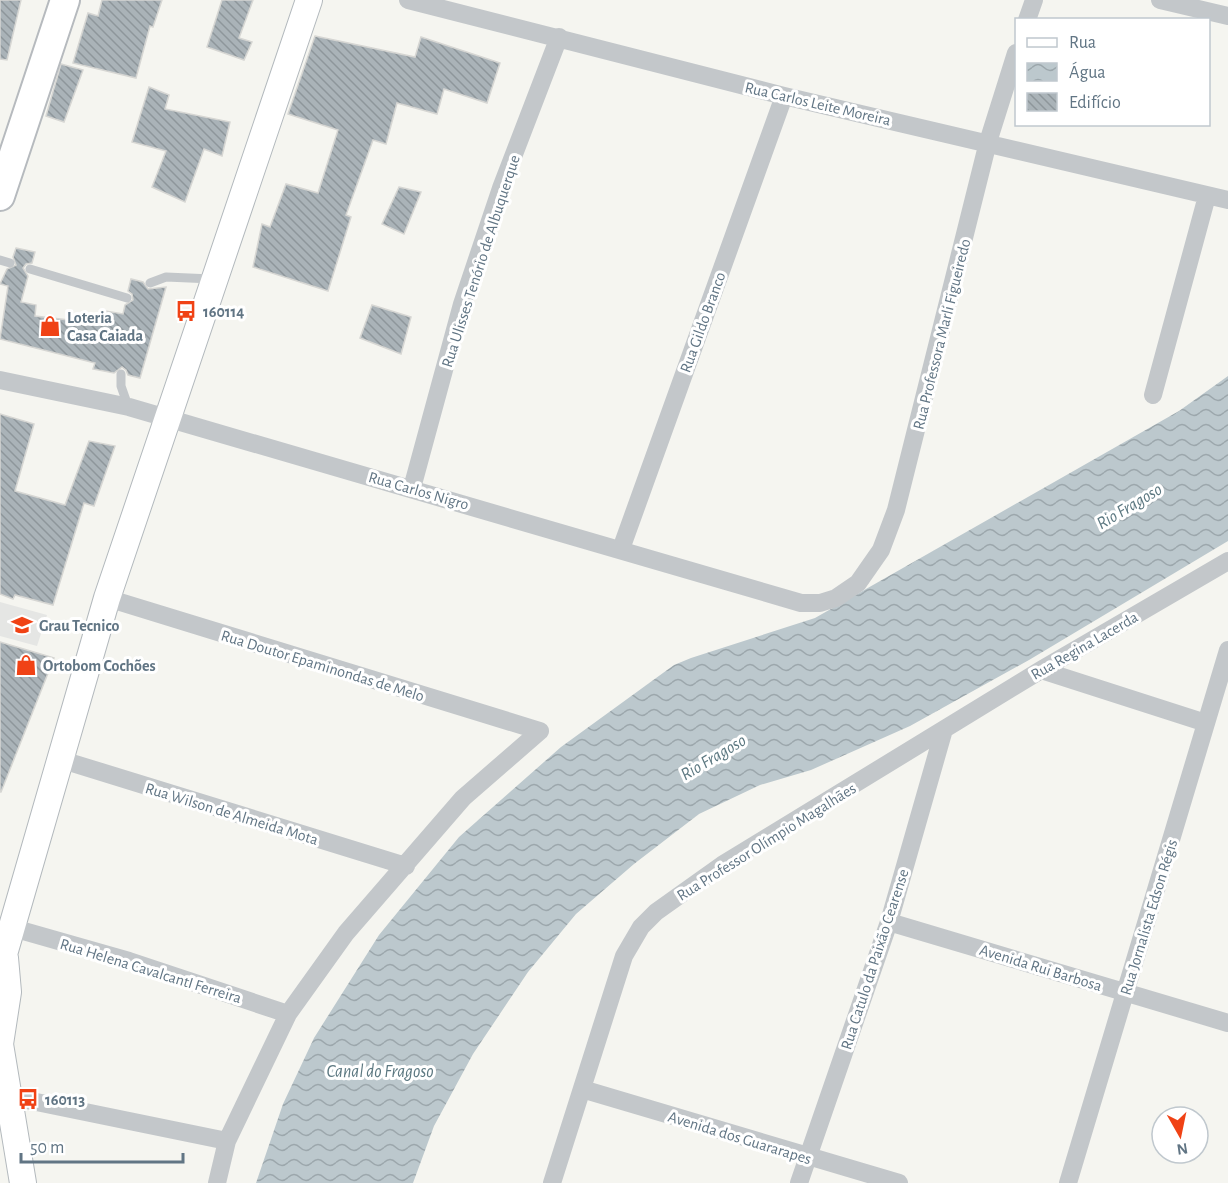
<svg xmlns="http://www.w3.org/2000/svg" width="1228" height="1183" font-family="'Alegreya Sans',sans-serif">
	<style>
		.built { fill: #e5e6e4 }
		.water { fill: url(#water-waves) }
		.building { fill: url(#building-back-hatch); stroke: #d6d6d3; stroke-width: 1.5 }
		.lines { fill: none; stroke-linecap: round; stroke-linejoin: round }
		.secondary-casing { stroke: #b3b9bd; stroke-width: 28 }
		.primary-casing { stroke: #b6babe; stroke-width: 32 }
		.lane { stroke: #c3c7ca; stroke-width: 9 }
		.street { stroke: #c3c7ca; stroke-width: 18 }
		.secondary { stroke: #fff; stroke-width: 26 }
		.primary { stroke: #fff; stroke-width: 28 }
		.labels { text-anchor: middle; stroke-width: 6; stroke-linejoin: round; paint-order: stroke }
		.street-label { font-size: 16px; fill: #617584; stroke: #fff }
		.poi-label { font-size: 16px; font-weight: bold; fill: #617584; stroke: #fff; text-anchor: start }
		.water-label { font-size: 18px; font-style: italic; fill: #5c7881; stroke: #fff }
	</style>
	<defs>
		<pattern id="water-waves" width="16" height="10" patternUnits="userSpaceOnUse" patternTransform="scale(1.5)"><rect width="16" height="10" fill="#bcc8cd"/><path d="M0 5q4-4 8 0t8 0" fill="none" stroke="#9ca7ac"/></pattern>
		<pattern id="building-back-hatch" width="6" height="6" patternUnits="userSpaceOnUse" patternTransform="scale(1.5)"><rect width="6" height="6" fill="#aab3b8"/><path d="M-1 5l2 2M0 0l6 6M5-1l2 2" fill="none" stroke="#8e969b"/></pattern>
	</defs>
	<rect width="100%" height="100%" fill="#f5f5f0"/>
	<path class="built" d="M 0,602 L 47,615 L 37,646 L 0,636 Z"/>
	<path class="water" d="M 1228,376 L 1228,541 L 1029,660 L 910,726 L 811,770 L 760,785 L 699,814 L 634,864 L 576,914 L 528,972 L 473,1054 L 434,1126 L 413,1183 L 256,1183 L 283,1104 L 314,1038 L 379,935 L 459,837 L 561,747 L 674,665 L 691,658 L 815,618 L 1179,411 Z"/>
	<path class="building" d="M 0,0 L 21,0 L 7,60 L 0,59 Z
		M 102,0 L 162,0 L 153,27 L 150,26 L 136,78 L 73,63 L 88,13 L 98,16 Z
		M 222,0 L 253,0 L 239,38 L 252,42 L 244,60 L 207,47 Z
		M 315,36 L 415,57 L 421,37 L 500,63 L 487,103 L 444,89 L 437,114 L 397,103 L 386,144 L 373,140 L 346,215 L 351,217 L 328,291 L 253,267 L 262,224 L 270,227 L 286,184 L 318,193 L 338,130 L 288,114 Z
		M 61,64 L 83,70 L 64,122 L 46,116 Z
		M 149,87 L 169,95 L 165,109 L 230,122 L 222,156 L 204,149 L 185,202 L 152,187 L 166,151 L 132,142 Z
		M 399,187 L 421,192 L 404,234 L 382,224 Z
		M 16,248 L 35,252 L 32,263 L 26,264 L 23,268 L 28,276 L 21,302 L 36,305 L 35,316 L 103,324 L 106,311 L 123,314 L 125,305 L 133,300 L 132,294 L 128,291 L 131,279 L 143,282 L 148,289 L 166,287 L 140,378 L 128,375 L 126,370 L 122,367 L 114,373 L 93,369 L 95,363 L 0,339 L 8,286 L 0,284 L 7,269 L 16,265 L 13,257 Z
		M 372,305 L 411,317 L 401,354 L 360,338 Z
		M 0,414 L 34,424 L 15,491 L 65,505 L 89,441 L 115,446 L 94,506 L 84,503 L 53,605 L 15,595 L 13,599 L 0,594 Z
		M 0,642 L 54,658 L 1,792 L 0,792 Z"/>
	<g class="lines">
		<defs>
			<path id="secondary" d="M 5,958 L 8,992 L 0,1044 L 23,1183
				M 0,968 L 107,598 L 309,0"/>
			<path id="primary" d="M 0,196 L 65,0"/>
		</defs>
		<use href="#secondary" class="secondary-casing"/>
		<use href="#primary" class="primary-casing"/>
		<path class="lane" d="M 0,260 L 10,263
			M 30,269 L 127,298
			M 150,283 L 166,277 L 212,279
			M 121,374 L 121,386 L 128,406"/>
		<path class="street" d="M 408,0 L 784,96 L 1228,200
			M 1160,0 L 1228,16
			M 1027,20 L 1034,0
			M 0,380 L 129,407 L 801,603 L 820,603 L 836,598 L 858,583 L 881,550 L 896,510 L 988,142 L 1016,53
			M 1153,395 L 1207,196
			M 412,488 L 462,304 L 501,188 L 559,37
			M 621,549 L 784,96
			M 107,598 L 540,731
			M 1041,670 L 1206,723
			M 59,759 L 406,866
			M 889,922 L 1228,1023
			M 13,928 L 129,961 L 288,1014
			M 582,1089 L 899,1183
			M 7,1096 L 227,1141
			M 217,1183 L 227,1141 L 288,1014 L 346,933 L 463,798 L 540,731
			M 552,1183 L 624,956 L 641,927 L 656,912 L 722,865 L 1041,670 L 1228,561
			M 799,1183 L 889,922 L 943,733
			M 1068,1183 L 1228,650"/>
		<use href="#secondary" class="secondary"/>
		<use href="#primary" class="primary"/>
	</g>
	<defs>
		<symbol id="bus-bare" viewBox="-9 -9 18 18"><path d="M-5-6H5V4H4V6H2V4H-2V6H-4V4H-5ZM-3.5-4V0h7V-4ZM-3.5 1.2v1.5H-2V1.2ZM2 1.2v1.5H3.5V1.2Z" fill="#f04215" stroke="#fff" stroke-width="2.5" paint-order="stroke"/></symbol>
		<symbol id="shop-bare" viewBox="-9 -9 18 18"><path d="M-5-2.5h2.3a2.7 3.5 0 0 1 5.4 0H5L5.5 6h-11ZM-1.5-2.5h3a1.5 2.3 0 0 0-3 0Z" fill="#f04215" stroke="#fff" stroke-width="2.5" paint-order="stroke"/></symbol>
		<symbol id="university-bare" viewBox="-9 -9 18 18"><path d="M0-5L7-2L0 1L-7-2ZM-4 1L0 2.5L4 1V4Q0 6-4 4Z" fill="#f04215" stroke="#fff" stroke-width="2.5" paint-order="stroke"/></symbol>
	</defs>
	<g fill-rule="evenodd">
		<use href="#bus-bare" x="171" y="296" width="30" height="30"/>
		<use href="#shop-bare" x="35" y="311" width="30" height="30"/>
		<use href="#university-bare" x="7" y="610" width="30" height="30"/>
		<use href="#shop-bare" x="11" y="650" width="30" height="30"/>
		<use href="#bus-bare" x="13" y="1084" width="30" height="30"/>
	</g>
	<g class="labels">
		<g class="street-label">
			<text transform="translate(818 103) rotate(13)" y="6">Rua Carlos Leite Moreira</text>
			<text transform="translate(480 261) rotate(-72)" y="6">Rua Ulisses Tenório de Albuquerque</text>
			<text transform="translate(702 322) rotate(-70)" y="6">Rua Gildo Branco</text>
			<text transform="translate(941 334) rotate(-76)" y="6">Rua Professora Marli Figueiredo</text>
			<text transform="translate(419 490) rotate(16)" y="6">Rua Carlos Nigro</text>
			<text transform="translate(1084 645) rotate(-30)" y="6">Rua Regina Lacerda</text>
			<text transform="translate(323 665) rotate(17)" y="6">Rua Doutor Epaminondas de Melo</text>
			<text transform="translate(232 813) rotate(17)" y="6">Rua Wilson de Almeida Mota</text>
			<text transform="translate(766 841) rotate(-32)" y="6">Rua Professor Olímpio Magalhães</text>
			<text transform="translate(1148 917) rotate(-73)" y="6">Rua Jornalista Edson Régis</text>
			<text transform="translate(874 959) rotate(-72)" y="6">Rua Catulo da Paixão Cearense</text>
			<text transform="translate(1041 967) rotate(17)" y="6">Avenida Rui Barbosa</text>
			<text transform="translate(151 970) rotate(17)" y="6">Rua Helena CavalcantI Ferreira</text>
			<text transform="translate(740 1137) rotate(17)" y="6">Avenida dos Guararapes</text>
		</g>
		<g class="poi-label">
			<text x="203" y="317">160114</text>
			<text x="67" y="323">Loteria<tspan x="67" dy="18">Casa Caiada</tspan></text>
			<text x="39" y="631">Grau Tecnico</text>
			<text x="43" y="671">Ortobom Cochões</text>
			<text x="45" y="1105">160113</text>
		</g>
		<g class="water-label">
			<text transform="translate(1129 506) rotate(-31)" y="6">Rio Fragoso</text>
			<text transform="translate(713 757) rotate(-31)" y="6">Rio Fragoso</text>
			<text x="380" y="1077">Canal do Fragoso</text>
		</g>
	</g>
	<rect x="1015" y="18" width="195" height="108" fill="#ffffff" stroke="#c0c8ce" stroke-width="1.5"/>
	<rect x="1027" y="38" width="30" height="9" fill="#ffffff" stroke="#c0c8ce" stroke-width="1.5"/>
	<text x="1069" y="48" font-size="18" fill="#617584">Rua</text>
	<rect x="1027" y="63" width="30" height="18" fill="url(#water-waves)" stroke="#c0c8ce" stroke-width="1.5"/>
	<text x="1069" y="78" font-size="18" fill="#617584">Água</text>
	<rect x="1027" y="93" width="30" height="18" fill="url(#building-back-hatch)" stroke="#c0c8ce" stroke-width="1.5"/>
	<text x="1069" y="108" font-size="18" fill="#617584">Edifício</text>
	<g transform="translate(1180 1135) rotate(171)"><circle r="28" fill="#ffffff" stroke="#c0c8ce" stroke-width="1.5"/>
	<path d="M0-4.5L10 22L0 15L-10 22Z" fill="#f04215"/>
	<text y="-9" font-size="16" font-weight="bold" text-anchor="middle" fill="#617584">N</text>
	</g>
	<path d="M21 1153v9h162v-9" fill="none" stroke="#617584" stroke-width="3"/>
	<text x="30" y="1153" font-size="18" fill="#617584" stroke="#ffffff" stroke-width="4.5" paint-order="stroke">50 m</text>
</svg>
